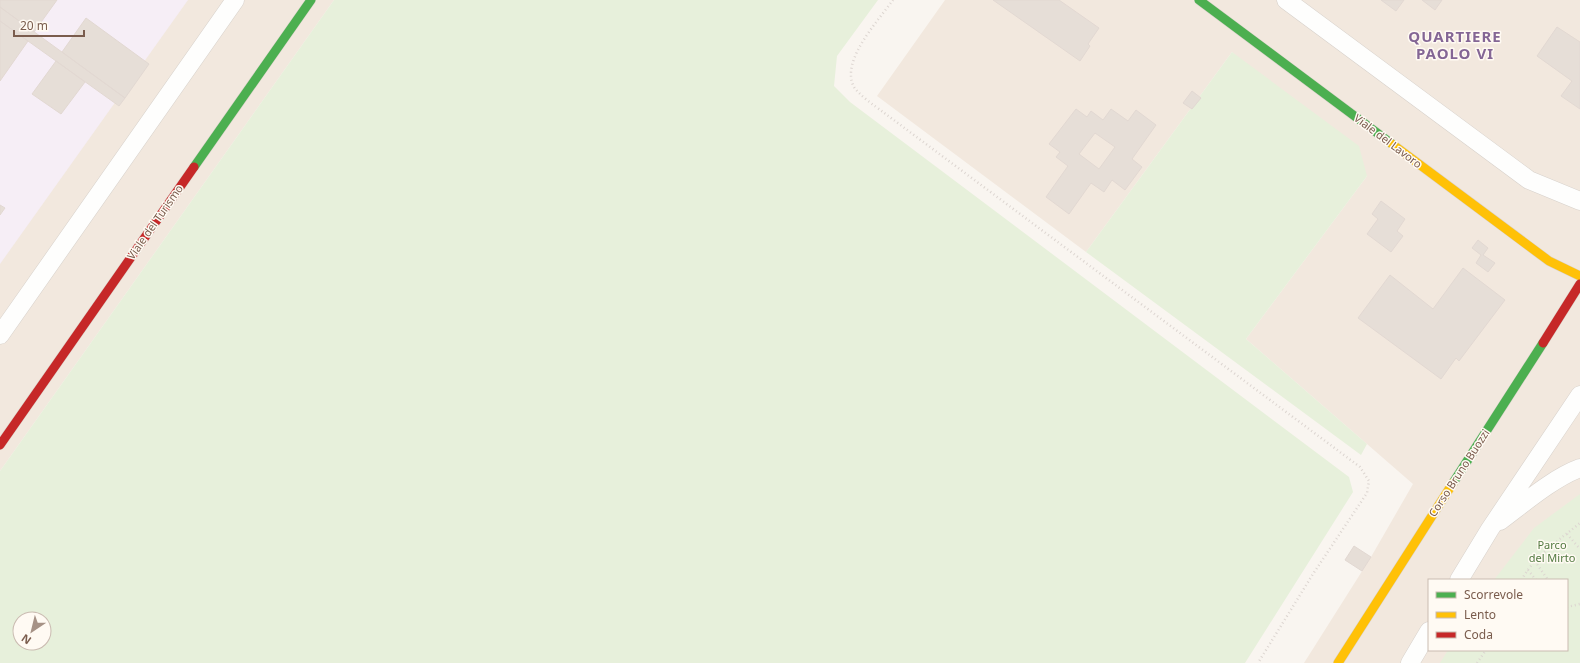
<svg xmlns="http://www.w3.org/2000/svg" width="1580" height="663" font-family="'Noto Sans',sans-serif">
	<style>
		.residential { fill: #f2e8de; fill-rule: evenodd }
		.education { fill: #f6eef6 }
		.green { fill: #e7f0db; fill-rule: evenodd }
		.building { fill: #e6ded7; stroke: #e2d8d2; fill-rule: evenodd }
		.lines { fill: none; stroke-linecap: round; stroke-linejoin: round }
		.street-casing { stroke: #d7d1cb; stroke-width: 19 }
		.fast-casing { stroke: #d9d2cb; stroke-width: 10 }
		.slow-casing { stroke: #d9d2cb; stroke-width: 10 }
		.jam-casing { stroke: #d9d2cb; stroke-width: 10 }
		.path { stroke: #dcd5d0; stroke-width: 2.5; stroke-dasharray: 1 3; stroke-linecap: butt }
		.street { stroke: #fefefd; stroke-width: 18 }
		.fast { stroke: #4caf50; stroke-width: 9 }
		.slow { stroke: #ffc107; stroke-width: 9 }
		.jam { stroke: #c62828; stroke-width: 9 }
		.labels { text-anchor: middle; stroke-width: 3; stroke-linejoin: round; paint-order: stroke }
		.street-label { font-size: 11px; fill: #7a5c4d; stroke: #fffaf3 }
		.park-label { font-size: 11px; fill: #537a41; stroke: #fffaf3 }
		.district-label { font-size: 15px; font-weight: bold; letter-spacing: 1px; fill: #846695; stroke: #fffaf3 }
	</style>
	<rect width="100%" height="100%" fill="#f9f5f0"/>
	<path class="residential" d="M 0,0 L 334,0 L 0,471 Z
		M 945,0 L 1580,0 L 1580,663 L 1304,663 L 1371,557 L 1413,484 L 1246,339 L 1367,176 L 1232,52 L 1086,252 L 877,96 ZM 1429,580 L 1567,580 L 1567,650 L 1429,650 Z"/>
	<path class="education" d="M 0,0 L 188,0 L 0,264 Z"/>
	<path class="green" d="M 334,0 L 878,0 L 837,56 L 834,86 L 850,102 L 1349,477 L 1353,492 L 1245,663 L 0,663 L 0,471 ZM 20,619 L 44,619 L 44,643 L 20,643 Z
		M 1232,52 L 1359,146 L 1367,176 L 1246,339 L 1367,444 L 1361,455 L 1086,252 Z
		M 1580,494 L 1580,663 L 1440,663 L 1448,650 L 1567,650 L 1567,580 L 1494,580 L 1534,528 Z"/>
	<path class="building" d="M 0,0 L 57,0 L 34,32 L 0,7 Z
		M 993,0 L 1059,0 L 1099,28 L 1088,44 L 1090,46 L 1080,61 Z
		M 1381,0 L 1404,0 L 1396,11 Z
		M 1422,0 L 1442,0 L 1435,10 Z
		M 0,7 L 125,98 L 119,106 L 0,21 Z
		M 86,18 L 149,64 L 125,98 L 62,52 Z
		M 0,21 L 28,41 L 0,81 Z
		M 1557,27 L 1580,42 L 1580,109 L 1561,96 L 1572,81 L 1537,56 Z
		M 56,61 L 85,82 L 61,114 L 32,94 Z
		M 1192,91 L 1201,98 L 1192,109 L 1183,103 Z
		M 1076,109 L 1087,117 L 1091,111 L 1103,120 L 1111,109 L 1128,121 L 1136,110 L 1156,125 L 1132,159 L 1142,167 L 1125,190 L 1112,180 L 1104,192 L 1091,183 L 1069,214 L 1046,197 L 1068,166 L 1056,157 L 1060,152 L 1049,144 ZM 1095,133 L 1115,147 L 1099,169 L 1079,154 Z
		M 1381,201 L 1405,219 L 1397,231 L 1403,236 L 1391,252 L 1367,234 L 1378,219 L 1372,214 Z
		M 0,205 L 5,208 L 0,215 Z
		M 1478,240 L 1488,248 L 1483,255 L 1495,263 L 1488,272 L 1476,263 L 1481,255 L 1472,248 Z
		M 1463,268 L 1505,300 L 1459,361 L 1456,358 L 1441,379 L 1358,318 L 1390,275 L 1433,309 Z
		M 1354,546 L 1371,557 L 1362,571 L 1345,560 Z"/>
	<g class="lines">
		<defs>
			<path id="street" d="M 1286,0 L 1529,180 L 1580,201
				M 0,335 L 235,0
				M 1500,521 C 1523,504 1553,478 1580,468
				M 1459,580 L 1490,529 L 1580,395
				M 1410,663 L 1429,631"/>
			<path id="fast" d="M 1199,0 L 1392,144
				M 194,167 L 311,0
				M 1453,483 L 1543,343"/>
			<path id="slow" d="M 1392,144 L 1549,261 L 1580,276
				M 1338,663 L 1453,483"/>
			<path id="jam" d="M 1543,343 L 1580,284
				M 0,445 L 194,167"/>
		</defs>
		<use href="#street" class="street-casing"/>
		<use href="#fast" class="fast-casing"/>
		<use href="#slow" class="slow-casing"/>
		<use href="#jam" class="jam-casing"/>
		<path class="path" d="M 893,0 C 878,21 842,59 853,85 C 857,94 875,106 883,112 L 1352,461 L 1360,467 L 1369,481 L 1367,493 L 1313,574 L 1258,663
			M 1567,534 L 1580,549
			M 1535,561 L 1548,580
			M 1528,570 L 1536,580
			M 1522,580 C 1530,560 1563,537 1580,523
			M 1567,607 L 1580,604
			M 1477,663 L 1486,650"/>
		<use href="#street" class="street"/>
		<use href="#fast" class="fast"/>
		<use href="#slow" class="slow"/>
		<use href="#jam" class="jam"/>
	</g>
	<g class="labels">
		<g class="street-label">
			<text transform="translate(1388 141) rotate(37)" y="4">Viale del Lavoro</text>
			<text transform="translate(155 222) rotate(-55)" y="4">Viale del Turismo</text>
			<text transform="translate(1459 473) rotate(-57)" y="4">Corso Bruno Buozzi</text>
		</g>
		<g class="park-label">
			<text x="1552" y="549">Parco<tspan x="1552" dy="13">del Mirto</tspan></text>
		</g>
		<g class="district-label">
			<text x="1455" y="42">QUARTIERE<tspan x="1455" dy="17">PAOLO VI</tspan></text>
		</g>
	</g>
	<rect x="1428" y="579" width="140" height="72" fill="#fffaf3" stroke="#cabbb1"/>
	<rect x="1436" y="592" width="20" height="6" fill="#4caf50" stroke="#cabbb1"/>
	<text x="1464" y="599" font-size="12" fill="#7a5c4d">Scorrevole</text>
	<rect x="1436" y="612" width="20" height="6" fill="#ffc107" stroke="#cabbb1"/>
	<text x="1464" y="619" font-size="12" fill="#7a5c4d">Lento</text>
	<rect x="1436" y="632" width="20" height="6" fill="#c62828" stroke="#cabbb1"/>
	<text x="1464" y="639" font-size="12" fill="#7a5c4d">Coda</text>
	<g transform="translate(32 631) rotate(215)"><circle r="19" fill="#fffaf3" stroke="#cabbb1"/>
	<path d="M0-3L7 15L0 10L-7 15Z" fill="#a69286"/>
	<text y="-6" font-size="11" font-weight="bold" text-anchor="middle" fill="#7a5c4d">N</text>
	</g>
	<path d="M14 30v6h70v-6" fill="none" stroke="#7a5c4d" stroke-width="2"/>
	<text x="20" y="30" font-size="12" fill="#7a5c4d" stroke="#fffaf3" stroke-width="3" paint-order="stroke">20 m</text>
</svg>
